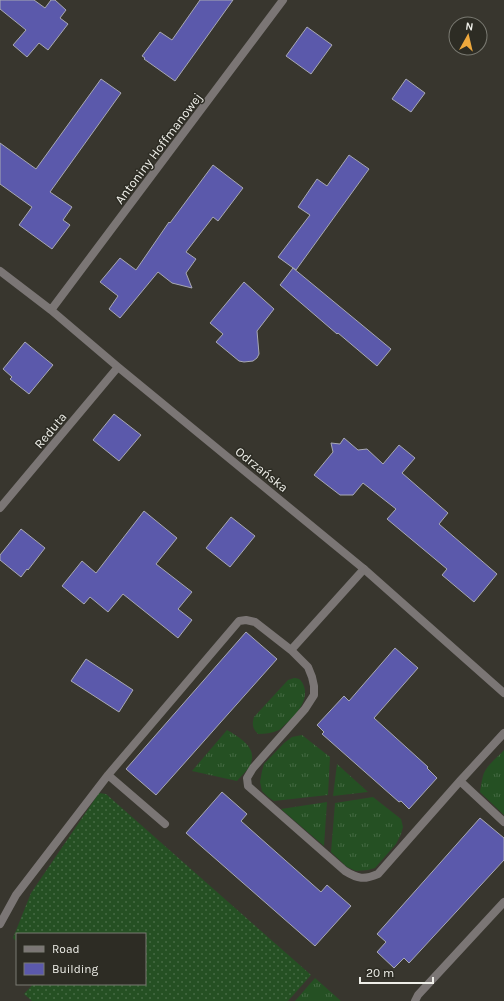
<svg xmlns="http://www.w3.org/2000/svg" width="504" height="1001" font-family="Karla,sans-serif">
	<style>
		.grass { fill: url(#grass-tufts) }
		.garden { fill: url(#garden-dots) }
		.building { fill: #5b59ab; stroke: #a8a9b3 }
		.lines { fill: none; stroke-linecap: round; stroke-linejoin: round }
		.service { stroke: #7b7675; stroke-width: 8 }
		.minor { stroke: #7b7675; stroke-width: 8 }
		.labels { text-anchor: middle; stroke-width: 3; stroke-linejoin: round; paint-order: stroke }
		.street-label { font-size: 13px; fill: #eeeee8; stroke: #2d2c24 }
	</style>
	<defs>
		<pattern id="grass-tufts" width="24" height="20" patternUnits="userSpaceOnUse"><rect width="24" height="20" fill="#255023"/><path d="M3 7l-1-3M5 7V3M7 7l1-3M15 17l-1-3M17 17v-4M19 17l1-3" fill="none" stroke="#456a43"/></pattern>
		<pattern id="garden-dots" width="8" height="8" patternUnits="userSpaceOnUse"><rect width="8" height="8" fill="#255023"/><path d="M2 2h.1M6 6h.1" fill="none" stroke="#456a43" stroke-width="1.8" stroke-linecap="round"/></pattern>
	</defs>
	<rect width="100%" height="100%" fill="#38362e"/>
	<path class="grass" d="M 294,678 C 299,678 301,680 303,684 C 310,698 298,713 288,722 C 285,724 282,728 279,730 C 272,733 265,734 258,734 C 252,728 252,724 254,717 L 288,680 Z
		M 227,730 C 239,737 257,747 251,763 C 250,768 241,776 237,781 L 192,771 Z
		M 302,735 L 330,757 L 328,795 L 274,801 L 268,797 L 262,791 L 260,782 L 262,771 L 264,764 L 284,743 L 292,737 Z
		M 504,750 L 504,815 L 480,792 C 481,786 482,778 484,773 C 488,764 498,757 504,750 Z
		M 337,764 L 368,792 L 333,796 Z
		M 373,797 L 401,819 L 403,827 L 401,834 L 396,844 L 375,868 L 368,870 L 356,871 L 347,867 L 331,852 L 335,803 Z
		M 327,802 L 324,846 L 281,809 Z
		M 315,978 L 341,1001 L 295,1001 Z"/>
	<path class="garden" d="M 99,793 L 106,794 L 311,975 L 288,1001 L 32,1001 L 24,994 L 33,984 L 145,984 L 145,934 L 17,934 L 17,942 L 13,938 L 31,893 Z"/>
	<path class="building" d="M 0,0 L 34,0 L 45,8 L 51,0 L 55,0 L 66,10 L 60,18 L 68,24 L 48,50 L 39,43 L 27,57 L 13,45 L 26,30 L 0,9 Z
		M 200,0 L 233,0 L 175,81 L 144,59 L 145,58 L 142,56 L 160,32 L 172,40 Z
		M 307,27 L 332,45 L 311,74 L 286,56 Z
		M 101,79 L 121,93 L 50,192 L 72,207 L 63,220 L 70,225 L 52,249 L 19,225 L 32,207 L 0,184 L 0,143 L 36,169 Z
		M 406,79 L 425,93 L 411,112 L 392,99 Z
		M 349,155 L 369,169 L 296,270 L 278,257 L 310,215 L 298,207 L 317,179 L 327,186 Z
		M 213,165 L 243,188 L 218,221 L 213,217 L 186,252 L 196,259 L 186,273 L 192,288 L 172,283 L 158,272 L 120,318 L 109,309 L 118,296 L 100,282 L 120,258 L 136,270 L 169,222 L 170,223 Z
		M 293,268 L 391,349 L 377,366 L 338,333 L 337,334 L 280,285 Z
		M 244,282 L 274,309 L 257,331 L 259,354 L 257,358 L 253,361 L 244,362 L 239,361 L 216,342 L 223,334 L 210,323 Z
		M 25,342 L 53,365 L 29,394 L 10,379 L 12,377 L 3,369 Z
		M 114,414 L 141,435 L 119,461 L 93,440 Z
		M 344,438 L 358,450 L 367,449 L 383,464 L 399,445 L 415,458 L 402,473 L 448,513 L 439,524 L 497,574 L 474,602 L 442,575 L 447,569 L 387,519 L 396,509 L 363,483 L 353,495 L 340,495 L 314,475 L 333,452 L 331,443 L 340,444 Z
		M 144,511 L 177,538 L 156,564 L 192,592 L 178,609 L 192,620 L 178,638 L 123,594 L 108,612 L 90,597 L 84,604 L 62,586 L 82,561 L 96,573 Z
		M 231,517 L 255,536 L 230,567 L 206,548 Z
		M 21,529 L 45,548 L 28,570 L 27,569 L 21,577 L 0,560 L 0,555 Z
		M 246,632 L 277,659 L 156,795 L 126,769 Z
		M 395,648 L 418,668 L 374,718 L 428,767 L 427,768 L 437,778 L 409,809 L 401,801 L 399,802 L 322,734 L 324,732 L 317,725 L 344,696 L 349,701 Z
		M 86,659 L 133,690 L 119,712 L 71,681 Z
		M 222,792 L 247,814 L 241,821 L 321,892 L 327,885 L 351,906 L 315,946 L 186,833 Z
		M 480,818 L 504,838 L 504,860 L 409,963 L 404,958 L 394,968 L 377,952 L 386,942 L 377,934 Z"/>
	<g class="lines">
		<path class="service" d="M 291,650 L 308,667 L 312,677 L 314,686 L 314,695 L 305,709 L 253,768 L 247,778 L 248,786 L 345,871 C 358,879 364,880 378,874 L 460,781 L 504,733
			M 108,775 L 239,621 L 246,620 L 255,622 L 291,650 L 364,569
			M 460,781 L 504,822
			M 0,924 L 16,895 L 108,775 L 165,824
			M 415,1001 L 418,995 L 504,902"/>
		<path class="minor" d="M 0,271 L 51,310 L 118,367 L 364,569 L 504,693
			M 51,310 L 283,0
			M 0,508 L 118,367"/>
	</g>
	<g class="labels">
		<g class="street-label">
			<text transform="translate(158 148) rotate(-53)" y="5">Antoniny Hoffmanowej</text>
			<text transform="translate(50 430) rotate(-50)" y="5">Reduta</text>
			<text transform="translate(262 469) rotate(39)" y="5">Odrzańska</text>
		</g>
	</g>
	<rect x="16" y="933" width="130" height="52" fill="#2d2c24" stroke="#7a7a72"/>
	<rect x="24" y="946" width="20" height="6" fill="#7b7675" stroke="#7a7a72"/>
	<text x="52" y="953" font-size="12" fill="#eeeee8">Road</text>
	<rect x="24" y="963" width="20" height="12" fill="#5b59ab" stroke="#7a7a72"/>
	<text x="52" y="973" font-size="12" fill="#eeeee8">Building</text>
	<g transform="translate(468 36) rotate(8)"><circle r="19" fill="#2d2c24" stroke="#7a7a72"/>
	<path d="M0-3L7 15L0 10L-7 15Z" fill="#eea83c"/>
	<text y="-6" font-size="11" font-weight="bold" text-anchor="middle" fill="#eeeee8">N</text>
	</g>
	<path d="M360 977v6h73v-6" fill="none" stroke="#eeeee8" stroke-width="2"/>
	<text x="366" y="977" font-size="12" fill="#eeeee8" stroke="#2d2c24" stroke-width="3" paint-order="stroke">20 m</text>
</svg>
